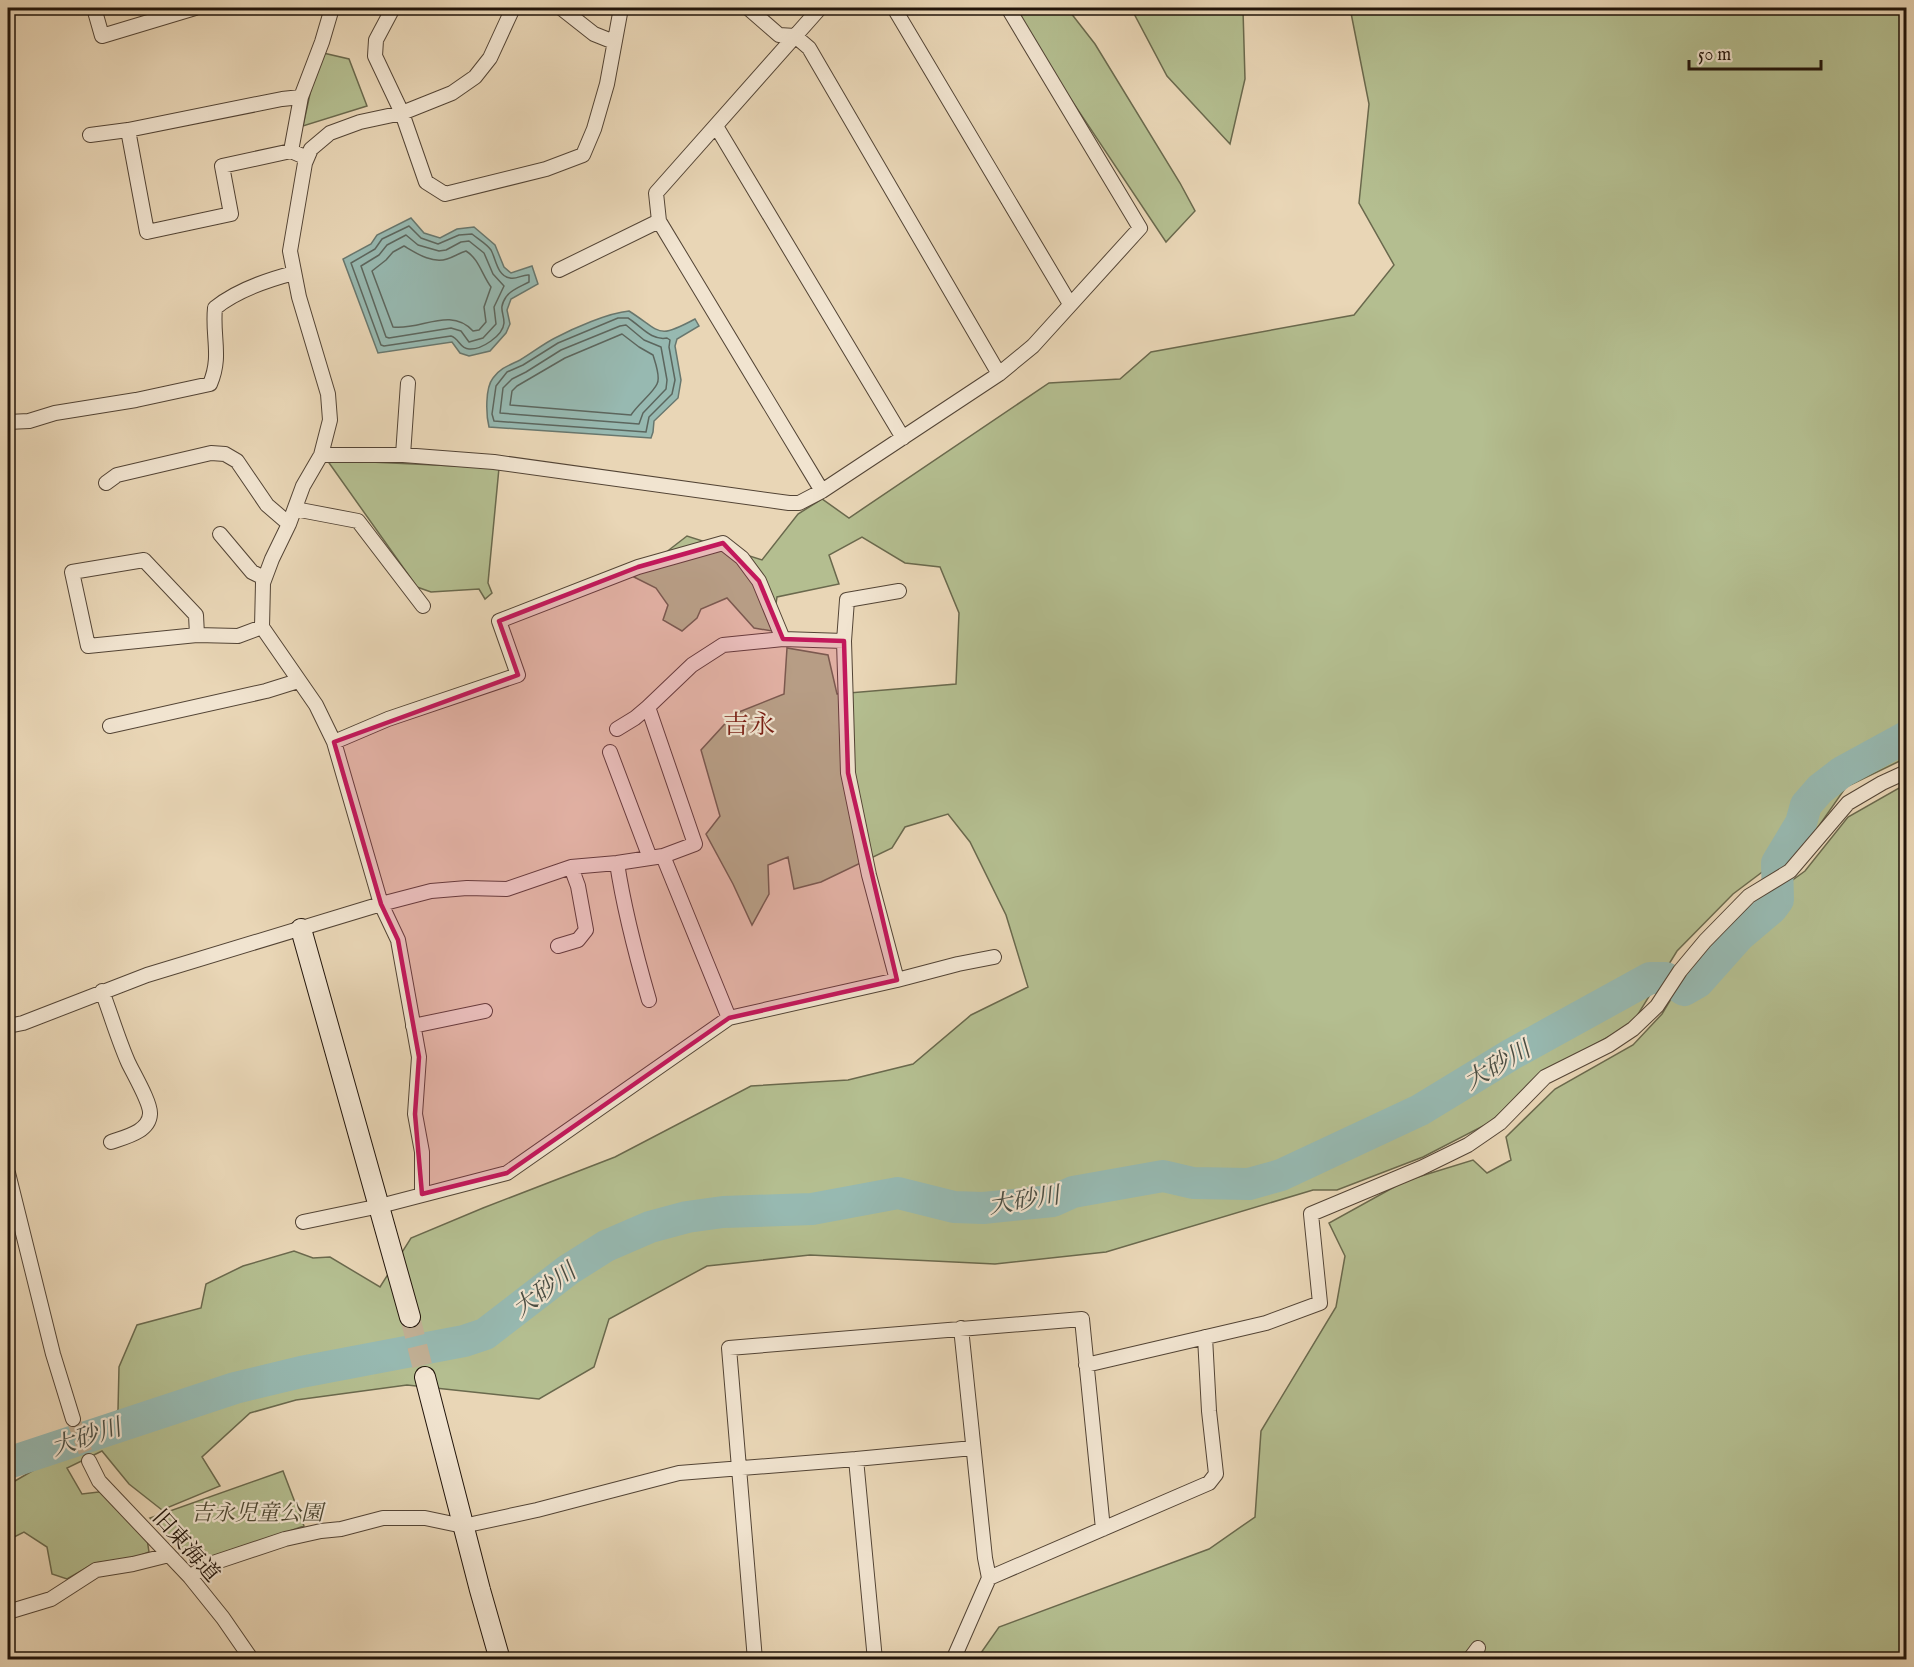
<svg xmlns="http://www.w3.org/2000/svg" width="1914" height="1667" font-family="'IM FELL English','Noto Serif JP',serif">
	<style>
		.green { fill: #b4be90; stroke: #6a694d; stroke-width: 1.5 }
		.water { fill: #97b9b1; stroke: #68776e; stroke-width: 1.5 }
		.lines { fill: none; stroke-linecap: round; stroke-linejoin: round }
		.shore { stroke: #5c665e; stroke-width: 1.5 }
		.river { stroke: #97b9b1; stroke-width: 32 }
		.street-tunnel { stroke: #c1af94; stroke-width: 14; stroke-dasharray: 14 7; stroke-linecap: butt }
		.secondary-tunnel { stroke: #c1af94; stroke-width: 20; stroke-dasharray: 20 10; stroke-linecap: butt }
		.street-casing { stroke: #534435; stroke-width: 16 }
		.secondary-casing { stroke: #21140a; stroke-width: 22 }
		.street { stroke: #f1e4d0; stroke-width: 14 }
		.secondary { stroke: #f1e4d0; stroke-width: 20 }
		.marked { fill: #c2185b; fill-opacity: 0.2; stroke: #c2185b; stroke-width: 4.5; stroke-linejoin: round }
		.labels { text-anchor: middle; stroke-width: 4.5; stroke-linejoin: round; paint-order: stroke }
		.park-label { font-size: 22px; font-style: italic; fill: #4d4732; stroke: #f1e4d0 }
		.street-label { font-size: 22px; fill: #21140a; stroke: #f1e4d0 }
		.water-label { font-size: 24px; font-style: italic; fill: #4a4e44; stroke: #f1e4d0 }
		.quarter-label { font-size: 26px; fill: #7a1f14; stroke: #f1e4d0 }
	</style>
	<rect width="100%" height="100%" fill="#e9d6b6"/>
	<filter id="stains"><feTurbulence type="fractalNoise" baseFrequency=".00333" numOctaves="4"/><feColorMatrix values="0 0 0 0 .2 0 0 0 0 .09 0 0 0 0 .02 0 0 0 .5 -.17"/></filter>
	<radialGradient id="worn" r=".72"><stop offset=".6" stop-color="#630" stop-opacity="0"/><stop offset="1" stop-color="#630" stop-opacity=".3"/></radialGradient>
	<path class="green" d="M 1010,8 L 1067,8 L 1095,44 L 1180,183 L 1195,211 L 1166,242 Z
		M 1131,8 L 1252,8 L 1243,10 L 1245,79 L 1230,144 L 1167,76 Z
		M 1326,8 L 1906,8 L 1906,758 L 1846,787 L 1814,833 L 1733,894 L 1677,951 L 1632,1024 L 1546,1071 L 1489,1123 L 1423,1157 L 1337,1190 L 1313,1190 L 1106,1252 L 995,1264 L 810,1255 L 707,1266 L 609,1319 L 594,1367 L 539,1399 L 407,1385 L 296,1400 L 250,1413 L 202,1457 L 220,1486 L 162,1510 L 129,1484 L 102,1451 L 67,1468 L 82,1494 L 107,1491 L 147,1539 L 149,1552 L 134,1558 L 95,1563 L 67,1579 L 52,1574 L 47,1547 L 24,1532 L 8,1540 L 8,1485 L 39,1467 L 91,1443 L 118,1410 L 119,1367 L 137,1325 L 201,1308 L 206,1284 L 243,1266 L 294,1251 L 313,1258 L 330,1257 L 380,1287 L 411,1238 L 483,1208 L 615,1157 L 751,1086 L 848,1080 L 913,1064 L 971,1015 L 1028,987 L 1006,915 L 970,842 L 948,814 L 905,827 L 892,848 L 821,882 L 794,889 L 788,857 L 768,865 L 769,894 L 752,925 L 733,884 L 706,834 L 720,816 L 701,750 L 734,714 L 784,694 L 787,648 L 828,655 L 837,694 L 956,684 L 959,613 L 940,567 L 905,563 L 862,537 L 829,555 L 839,584 L 777,597 L 772,631 L 754,628 L 727,598 L 701,609 L 697,618 L 682,631 L 663,620 L 668,605 L 656,588 L 634,577 L 687,536 L 762,560 L 798,514 L 822,499 L 849,518 L 1049,383 L 1120,379 L 1151,352 L 1354,315 L 1394,265 L 1359,203 L 1369,104 L 1351,13 Z
		M 319,52 L 349,59 L 367,106 L 303,126 Z
		M 327,460 L 499,468 L 488,583 L 492,593 L 485,599 L 479,589 L 431,592 L 417,587 Z
		M 1906,784 L 1906,1659 L 976,1660 L 999,1627 L 1209,1549 L 1255,1517 L 1261,1431 L 1336,1307 L 1345,1256 L 1329,1223 L 1405,1181 L 1473,1160 L 1487,1173 L 1511,1160 L 1506,1137 L 1555,1089 L 1633,1045 L 1662,1014 L 1690,967 L 1747,913 L 1805,871 L 1848,817 Z
		M 283,1471 L 304,1526 L 196,1564 L 150,1518 Z"/>
	<path class="water" d="M 411,218 L 424,233 L 440,238 L 457,229 L 474,227 L 495,245 L 504,267 L 511,273 L 532,266 L 538,284 L 511,299 L 507,310 L 510,324 L 506,333 L 490,351 L 469,356 L 460,353 L 452,342 L 378,353 L 343,259 L 371,244 L 377,235 Z
		M 629,311 C 662,332 656,340 695,319 L 699,326 L 677,339 L 675,346 L 681,380 L 678,398 L 654,421 L 653,432 L 651,438 L 489,427 C 486,415 485,388 493,378 C 500,368 510,365 520,360 C 532,353 543,344 555,338 C 574,328 608,313 629,311 Z"/>
	<g class="lines">
		<path class="shore" d="M 409,226 L 421,238 L 438,244 L 459,235 L 472,234 C 478,239 487,244 491,250 C 496,259 497,276 510,278 C 516,280 523,274 529,275 L 529,282 C 522,286 510,290 506,297 C 498,309 504,312 504,323 C 503,336 481,350 469,349 C 460,349 459,338 451,336 L 384,346 L 381,345 L 351,263 L 375,249 L 382,239 Z
			M 406,235 L 418,245 L 439,251 L 446,250 L 461,242 L 469,241 L 484,253 L 493,274 L 504,286 L 494,307 L 496,324 L 483,338 L 469,342 L 461,331 L 451,328 L 389,338 L 386,337 L 361,266 L 379,255 L 387,245 Z
			M 404,246 C 416,253 432,264 447,259 C 454,257 459,253 466,251 C 479,259 482,275 491,287 L 484,307 L 486,322 L 479,330 L 473,331 C 450,306 420,331 393,327 L 372,271 L 386,260 L 393,252 Z
			M 618,318 L 628,318 C 641,326 651,341 667,338 L 670,340 L 669,347 L 675,380 L 672,394 L 649,417 L 646,432 L 494,421 L 492,414 L 496,386 L 507,372 L 523,365 L 558,343 Z
			M 626,325 L 644,340 L 661,347 L 667,380 L 666,389 L 643,413 L 639,424 L 500,413 L 503,388 L 512,379 L 526,372 L 561,350 L 620,326 Z
			M 622,334 L 639,347 L 653,355 C 655,362 661,377 657,384 C 653,393 638,404 631,415 L 510,405 L 512,391 L 517,386 L 565,358 Z"/>
		<path class="river" d="M 8,1463 L 235,1388 L 301,1372 L 464,1341 L 485,1334 L 568,1270 L 606,1246 L 650,1227 L 687,1217 L 723,1212 L 812,1209 L 898,1193 L 954,1207 L 983,1208 L 1053,1201 L 1073,1192 L 1163,1176 L 1193,1183 L 1249,1184 L 1281,1175 L 1420,1110 L 1512,1054 L 1650,978 L 1666,978 L 1684,990 L 1698,982 L 1739,936 L 1772,908 L 1778,900 L 1777,863 L 1801,823 L 1806,805 L 1820,789 L 1842,772 L 1906,737"/>
		<path class="street-tunnel" d="M 73,1419 L 89,1461"/>
		<path class="secondary-tunnel" d="M 410,1317 L 425,1377"/>
		<defs>
			<path id="street" d="M 94,8 L 102,36 L 195,8
				M 393,8 L 376,40 L 375,56 L 402,113 L 426,182 L 445,194 L 546,169 L 583,155 L 594,129 L 607,84 L 621,8
				M 561,8 L 594,34 L 614,42
				M 748,8 L 779,35 L 795,36 L 809,48 L 999,374
				M 820,8 L 656,193 L 659,221 L 822,491
				M 894,8 L 1070,304
				M 301,97 L 322,42 L 332,8
				M 716,126 L 903,438
				M 128,130 L 147,232 L 231,214 L 222,166 L 291,151 L 307,158
				M 90,135 L 128,130 L 282,99 L 301,97 L 291,151
				M 559,270 L 659,221
				M 8,422 L 29,421 L 55,413 L 136,400 L 210,384 C 222,356 212,337 215,308 C 237,290 267,280 294,273
				M 321,455 L 403,455 L 494,462 L 789,503 L 799,503 L 822,491 L 999,374 L 1033,346 L 1140,228 L 1008,8
				M 403,455 L 408,383
				M 106,483 L 117,475 L 211,453 L 225,454 L 237,461 L 267,505 L 289,524
				M 295,509 L 358,521 L 423,606
				M 220,534 L 252,572 L 264,578
				M 197,635 L 196,615 L 144,560 L 72,572 L 88,646 L 197,635 L 238,636 L 262,627
				M 110,726 L 266,691 L 298,681
				M 617,729 L 635,718 L 648,707
				M 334,742 L 388,719 L 518,675 L 499,621 L 638,567 L 723,543 L 742,558 L 759,581 L 783,639 L 844,641 L 847,600 L 899,591
				M 610,752 L 650,858
				M 663,856 L 729,1018
				M 617,863 C 624,910 636,955 649,1000
				M 558,946 L 578,940 L 586,930 L 578,886 L 571,867
				M 897,980 L 958,964 L 994,957
				M 102,991 C 111,1015 118,1039 128,1062 C 133,1073 151,1103 150,1114 C 149,1132 125,1137 111,1142
				M 8,1026 L 23,1023 L 147,975 L 381,904 L 431,891 L 467,888 L 507,889 L 571,867 L 617,863 L 663,856 L 695,844 L 648,707 L 692,665 L 723,645 L 783,639
				M 413,1026 L 485,1011
				M 8,1173 L 53,1354 L 73,1419
				M 422,1194 L 422,1152 L 415,1114 L 419,1057 L 398,940 L 381,904 L 334,742 L 316,705 L 262,627 L 263,583 L 272,559 L 289,524 L 303,486 L 321,455 L 330,420 L 328,394 L 299,297 L 290,251 L 305,163 L 311,149 L 330,133 L 360,122 L 402,113 L 452,93 L 475,77 L 490,58 L 513,8
				M 303,1222 L 380,1206 L 507,1173 L 729,1018 L 897,980 L 869,875 L 848,773 L 844,641
				M 1086,1365 L 1266,1323 L 1320,1303 L 1311,1214 L 1421,1168 L 1468,1145 L 1500,1123 L 1545,1077 L 1609,1045 L 1633,1029 L 1657,1006 L 1680,971 L 1705,941 L 1749,896 L 1790,871 L 1848,803 L 1882,783 L 1906,772
				M 856,1459 L 875,1660
				M 89,1461 L 99,1481 L 190,1577 L 223,1618 L 252,1660
				M 190,1577 L 207,1565 L 285,1539 L 321,1531 L 341,1529 L 383,1518 L 425,1518 L 463,1526 L 537,1510 L 679,1473 L 856,1459 L 973,1448
				M 989,1578 L 1209,1483 L 1216,1474 L 1209,1411 L 1205,1337
				M 8,1612 L 51,1599 L 96,1570 L 133,1564 L 169,1555
				M 755,1660 L 729,1348 L 1082,1319 L 1103,1529
				M 953,1660 L 989,1578 L 985,1558 L 961,1328
				M 1469,1660 L 1478,1648"/>
			<path id="secondary" d="M 301,929 L 410,1317
				M 425,1377 L 480,1590 L 500,1660"/>
		</defs>
		<use href="#street" class="street-casing"/>
		<use href="#secondary" class="secondary-casing"/>
		<use href="#street" class="street"/>
		<use href="#secondary" class="secondary"/>
	</g>
	<path class="marked" d="M 723,543 L 759,581 L 783,639 L 844,641 L 848,773 L 897,980 L 729,1018 L 507,1173 L 422,1194 L 415,1114 L 419,1057 L 398,940 L 381,904 L 334,742 L 518,675 L 499,621 L 638,567 Z"/>
	<g class="labels">
		<g class="park-label">
			<text x="257" y="1520">吉永児童公園</text>
		</g>
		<g class="street-label">
			<text transform="translate(187 1545) rotate(48)" y="8">旧東海道</text>
		</g>
		<g class="water-label">
			<text transform="translate(1497 1065) rotate(-30)" y="8">大砂川</text>
			<text transform="translate(1024 1200) rotate(-9)" y="8">大砂川</text>
			<text transform="translate(544 1290) rotate(-37)" y="8">大砂川</text>
			<text transform="translate(86 1437) rotate(-18)" y="8">大砂川</text>
		</g>
		<g class="quarter-label">
			<text x="749" y="733">吉永</text>
		</g>
	</g>
	<rect width="1914" height="1667" fill="none" stroke="#e9d6b6" stroke-width="30"/>
	<rect x="9" y="9" width="1896" height="1649" fill="none" stroke="#21140a" stroke-width="3"/>
	<rect x="15" y="15" width="1884" height="1637" fill="none" stroke="#21140a" stroke-width="1.5"/>
	<path d="M1689 60v9h132v-9" fill="none" stroke="#21140a" stroke-width="3"/>
	<text x="1698" y="60" font-size="18" fill="#21140a" stroke="#f1e4d0" stroke-width="4.5" paint-order="stroke">50 m</text>
	<rect width="100%" height="100%" filter="url(#stains)"/>
	<rect width="100%" height="100%" fill="url(#worn)"/>
</svg>
